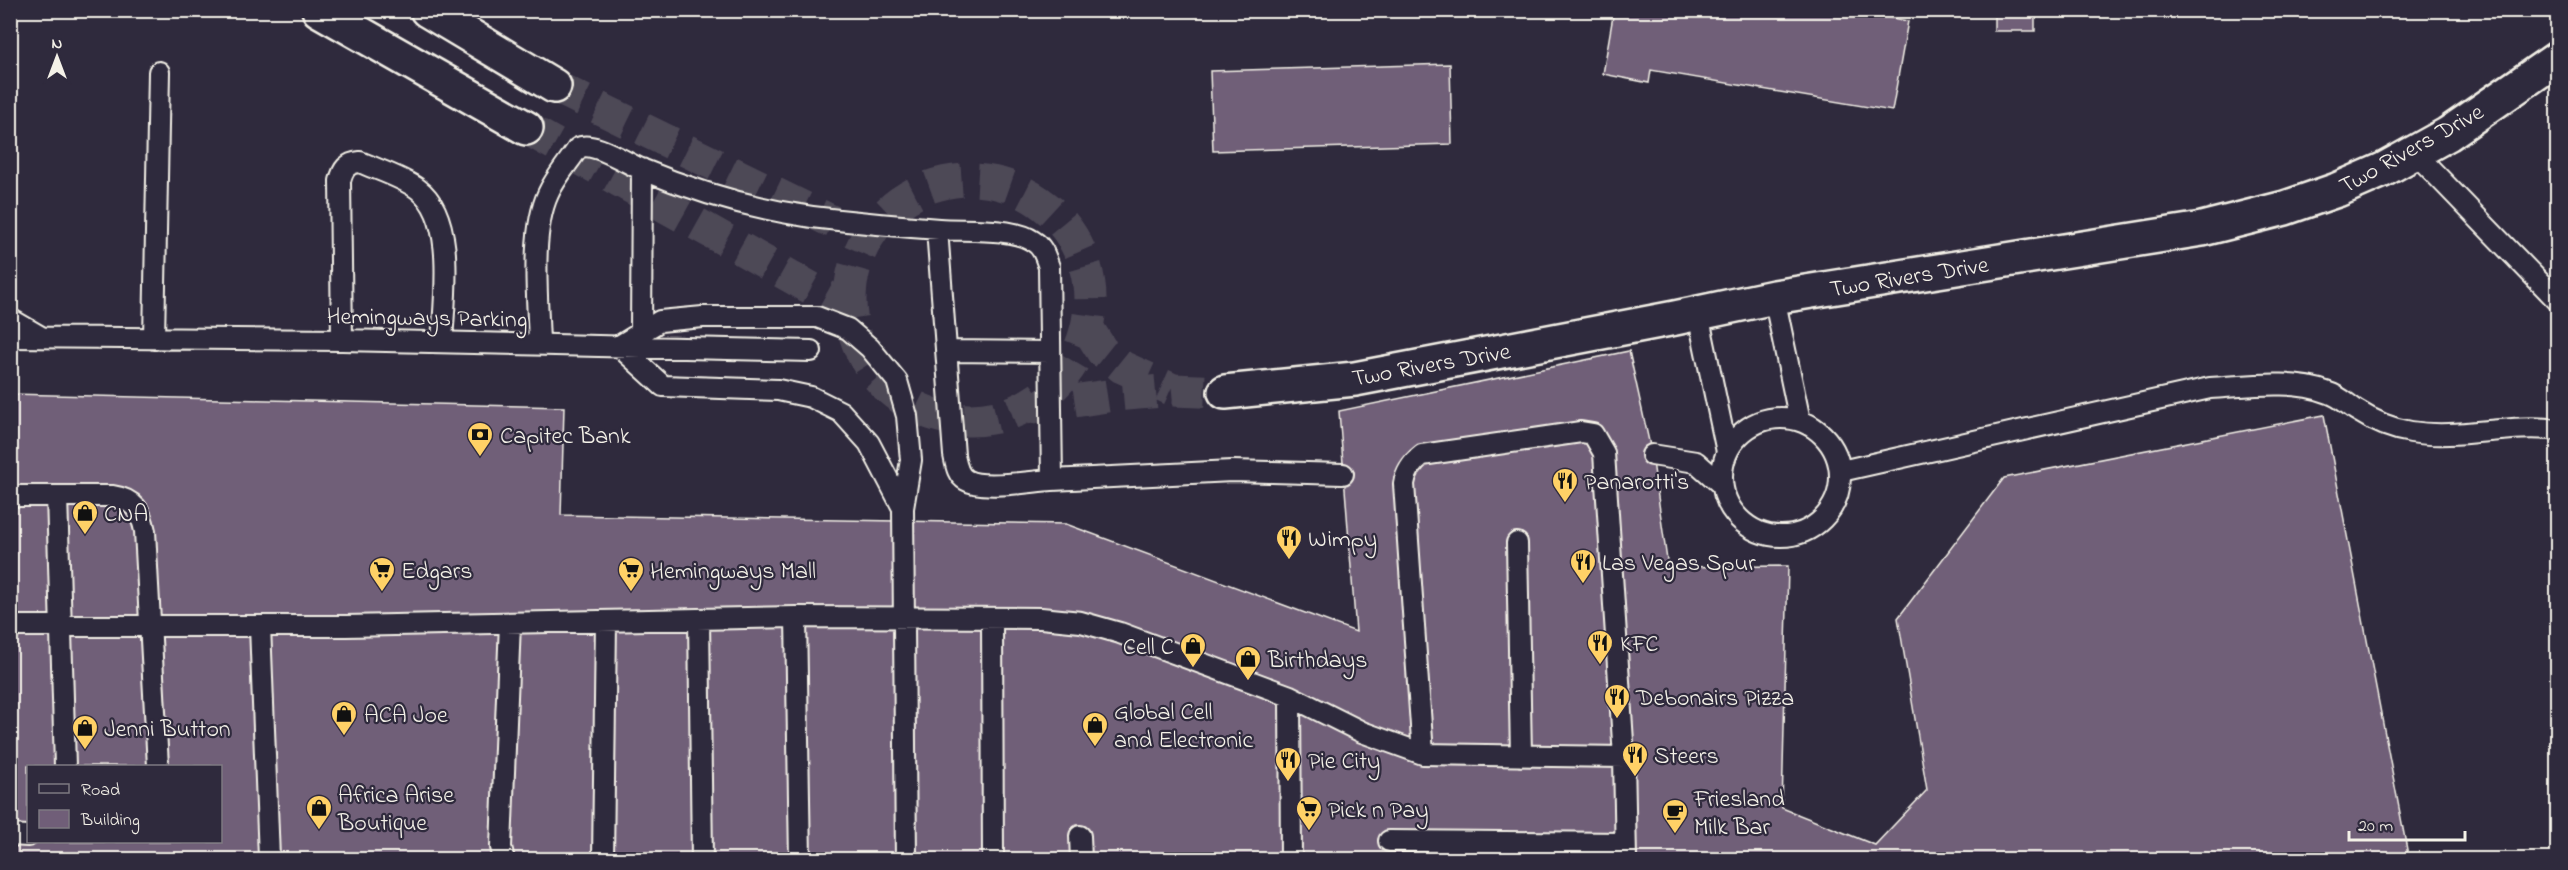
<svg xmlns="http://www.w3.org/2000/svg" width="2568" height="870" font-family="'Indie Flower',sans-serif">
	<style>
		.building { fill: #705e78; stroke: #f4f1e8; stroke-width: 1.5; fill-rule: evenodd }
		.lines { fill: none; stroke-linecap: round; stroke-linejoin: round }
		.secondary-tunnel { stroke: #4d4857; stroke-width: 33; stroke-dasharray: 33 16; stroke-linecap: butt }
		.lane-casing { stroke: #f4f1e8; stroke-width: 24 }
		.secondary-casing { stroke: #f4f1e8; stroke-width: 38 }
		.lane { stroke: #2f2a3d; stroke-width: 20 }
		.secondary { stroke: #2f2a3d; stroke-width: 33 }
		.labels { text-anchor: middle; stroke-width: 4.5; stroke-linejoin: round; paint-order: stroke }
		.street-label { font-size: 24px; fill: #f4f1e8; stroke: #2f2a3d }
		.poi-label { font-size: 24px; fill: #f4f1e8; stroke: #2f2a3d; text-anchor: start }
	</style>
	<rect width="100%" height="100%" fill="#2f2a3d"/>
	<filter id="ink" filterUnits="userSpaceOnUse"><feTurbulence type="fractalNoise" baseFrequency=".0167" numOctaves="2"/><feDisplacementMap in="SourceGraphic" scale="12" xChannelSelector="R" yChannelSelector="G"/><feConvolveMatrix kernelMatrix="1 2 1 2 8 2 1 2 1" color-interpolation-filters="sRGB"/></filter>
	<g filter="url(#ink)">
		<path class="building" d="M 1614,10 L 1850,10 L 1908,21 L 1892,111 L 1651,70 L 1649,83 L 1603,74 Z
			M 1994,10 L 2035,10 L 2035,31 L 1994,31 Z
			M 1450,64 L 1452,144 L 1213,151 L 1210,71 Z
			M 1629,351 L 1652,455 L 1668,567 L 1788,566 L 1782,808 L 1875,845 L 1927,790 L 1898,618 L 2004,478 L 2324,415 L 2409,860 L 10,860 L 10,394 L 564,407 L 561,515 L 1066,524 L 1356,632 L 1339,411 ZM 28,766 L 220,766 L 220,842 L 28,842 Z"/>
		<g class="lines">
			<path class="secondary-tunnel" d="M 554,86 L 833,222
				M 526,128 L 850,310
				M850 300a120 120 0 1 1 240 0a120 120 0 1 1-240 0Z
				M 1087,327 L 1102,351 L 1122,367 L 1171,389
				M 1026,408 L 1114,395 L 1173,390 L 1225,392"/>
			<defs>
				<path id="lane" d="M 2414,152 L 2558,301
					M 937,229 L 954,455 C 956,464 957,475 966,480 C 982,490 1032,481 1052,480
					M 1774,297 L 1800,421
					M 1698,314 L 1727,452
					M 10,319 L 41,337
					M 641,333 L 642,169
					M 10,337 L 342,340 L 811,351
					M 154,339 L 159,72
					M 342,340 L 340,181 C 343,169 347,163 360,162 C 378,170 402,177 418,189 C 457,218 444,299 442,342
					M 539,344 C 538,301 530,233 548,194 C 555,178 569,162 578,148 C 593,140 626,163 641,169 C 694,191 755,209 812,217 C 854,222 897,226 939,229 C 965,231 1012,227 1033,241 C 1043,247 1045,256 1049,267 L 1052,480 L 1232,471 L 1343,474
					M 946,351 L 1050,352
					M1722 477a59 59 0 1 1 118 0a59 59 0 1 1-118 0Z
					M 1652,455 L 1696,462 L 1722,485
					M 1841,471 L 2210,388 C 2248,386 2293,379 2329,393 C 2339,396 2347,404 2356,410 C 2373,421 2391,429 2411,432 C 2460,440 2509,423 2558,430
					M 10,496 L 112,496 C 134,499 141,511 145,531 L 158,766
					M 57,496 L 65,766
					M 903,508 L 869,443 L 841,412 L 811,397 L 778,390 L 663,386 L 619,346 L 660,321 L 703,317 L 817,317 L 848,329 L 870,348 L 897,381 L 907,416 L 911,460 L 903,508 L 906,860
					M 1517,543 L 1521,756
					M 796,617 L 800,860
					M 992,618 L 993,860
					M 699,619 L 702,860
					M 10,626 L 346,626 L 796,617 L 1041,618 L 1081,622 L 1120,633 L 1290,696 L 1362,732 L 1423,754 L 1624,757 L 1604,453 L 1593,434 L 1581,432 L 1422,455 C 1412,463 1406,471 1404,484 L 1423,754
					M 260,626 L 269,858
					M 1290,696 L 1291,860
					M 1624,757 L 1626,860
					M 10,835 L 28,836
					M 1080,836 L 1081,860
					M 1389,841 L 1625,843
					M 504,860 L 501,847 L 510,623
					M 603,860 L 606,621"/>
				<path id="secondary" d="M 319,10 L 526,128
					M 427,10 L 554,86
					M 1225,392 L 1355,379 L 1675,318 L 1774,297 L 2202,229 L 2285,208 L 2337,190 L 2383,170 L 2448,134 L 2558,58"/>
			</defs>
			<use href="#lane" class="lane-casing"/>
			<use href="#secondary" class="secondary-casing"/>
			<use href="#lane" class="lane"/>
			<use href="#secondary" class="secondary"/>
		</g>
	</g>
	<defs>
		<symbol id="bank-pin" viewBox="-11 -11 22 30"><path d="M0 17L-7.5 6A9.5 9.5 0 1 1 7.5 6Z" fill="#ffd166" stroke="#2f2a3d"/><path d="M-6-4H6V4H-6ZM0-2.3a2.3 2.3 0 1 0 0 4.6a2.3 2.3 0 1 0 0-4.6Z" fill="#111"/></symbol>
		<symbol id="restaurant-pin" viewBox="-11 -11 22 30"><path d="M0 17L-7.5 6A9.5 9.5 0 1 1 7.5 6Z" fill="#ffd166" stroke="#2f2a3d"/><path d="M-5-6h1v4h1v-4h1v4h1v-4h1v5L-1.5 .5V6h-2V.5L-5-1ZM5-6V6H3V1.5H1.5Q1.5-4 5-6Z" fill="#111"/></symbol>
		<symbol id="shop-pin" viewBox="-11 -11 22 30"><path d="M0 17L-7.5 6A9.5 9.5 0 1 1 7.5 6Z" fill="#ffd166" stroke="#2f2a3d"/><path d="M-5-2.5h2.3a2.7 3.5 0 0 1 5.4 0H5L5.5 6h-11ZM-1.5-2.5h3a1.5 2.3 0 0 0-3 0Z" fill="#111"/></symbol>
		<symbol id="supermarket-pin" viewBox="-11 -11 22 30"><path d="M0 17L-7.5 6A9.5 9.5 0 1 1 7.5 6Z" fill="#ffd166" stroke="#2f2a3d"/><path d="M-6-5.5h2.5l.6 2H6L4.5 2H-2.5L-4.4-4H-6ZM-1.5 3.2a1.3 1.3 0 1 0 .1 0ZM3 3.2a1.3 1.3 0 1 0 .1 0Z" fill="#111"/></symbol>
		<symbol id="cafe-pin" viewBox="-11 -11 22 30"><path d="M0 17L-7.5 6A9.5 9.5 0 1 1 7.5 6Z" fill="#ffd166" stroke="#2f2a3d"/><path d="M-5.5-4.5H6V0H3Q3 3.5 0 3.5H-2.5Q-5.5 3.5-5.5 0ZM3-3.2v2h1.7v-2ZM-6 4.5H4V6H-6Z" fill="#111"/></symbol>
	</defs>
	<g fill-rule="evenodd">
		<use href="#bank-pin" x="465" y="420" width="30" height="40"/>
		<use href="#restaurant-pin" x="1550" y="466" width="30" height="40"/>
		<use href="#shop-pin" x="70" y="498" width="30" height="40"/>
		<use href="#restaurant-pin" x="1274" y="523" width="30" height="40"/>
		<use href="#restaurant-pin" x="1568" y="547" width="30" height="40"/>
		<use href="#supermarket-pin" x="367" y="555" width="30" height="40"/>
		<use href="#supermarket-pin" x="616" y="555" width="30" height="40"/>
		<use href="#restaurant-pin" x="1585" y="628" width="30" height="40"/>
		<use href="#shop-pin" x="1178" y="631" width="30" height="40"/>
		<use href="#shop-pin" x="1233" y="644" width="30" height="40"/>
		<use href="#restaurant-pin" x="1602" y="682" width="30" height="40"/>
		<use href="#shop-pin" x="329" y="699" width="30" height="40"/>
		<use href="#shop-pin" x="1080" y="710" width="30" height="40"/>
		<use href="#shop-pin" x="70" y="713" width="30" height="40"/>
		<use href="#restaurant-pin" x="1620" y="740" width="30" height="40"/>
		<use href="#restaurant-pin" x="1273" y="745" width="30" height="40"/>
		<use href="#shop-pin" x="304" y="793" width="30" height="40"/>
		<use href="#supermarket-pin" x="1294" y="794" width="30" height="40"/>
		<use href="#cafe-pin" x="1660" y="797" width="30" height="40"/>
	</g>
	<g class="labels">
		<g class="street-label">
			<text transform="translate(2411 148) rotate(-29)" y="8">Two Rivers Drive</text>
			<text transform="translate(1909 276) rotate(-9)" y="8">Two Rivers Drive</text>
			<text transform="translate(427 317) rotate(1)" y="8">Hemingways Parking</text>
			<text transform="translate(1431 364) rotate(-10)" y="8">Two Rivers Drive</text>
		</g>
		<g class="poi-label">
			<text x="500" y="443">Capitec Bank</text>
			<text x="1584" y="489">Panarotti's</text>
			<text x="104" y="521">CNA</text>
			<text x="1308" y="546">Wimpy</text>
			<text x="1602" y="570">Las Vegas Spur</text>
			<text x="401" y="578">Edgars</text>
			<text x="650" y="578">Hemingways Mall</text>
			<text x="1620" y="651">KFC</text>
			<text x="1174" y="654" text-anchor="end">Cell C</text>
			<text x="1268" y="667">Birthdays</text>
			<text x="1636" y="705">Debonairs Pizza</text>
			<text x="1114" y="719">Global Cell<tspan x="1114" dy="28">and Electronic</tspan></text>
			<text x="364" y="722">ACA Joe</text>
			<text x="104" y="736">Jenni Button</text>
			<text x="1654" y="763">Steers</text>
			<text x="1308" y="768">Pie City</text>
			<text x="338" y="802">Africa Arise<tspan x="338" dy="28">Boutique</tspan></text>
			<text x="1694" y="806">Friesland<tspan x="1694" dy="28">Milk Bar</tspan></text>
			<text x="1328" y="817">Pick n Pay</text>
		</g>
	</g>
	<rect width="2568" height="870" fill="none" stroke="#2f2a3d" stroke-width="36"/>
	<rect x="18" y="18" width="2532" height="834" fill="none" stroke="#f4f1e8" stroke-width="2" filter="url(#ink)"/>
	<rect x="27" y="765" width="195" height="78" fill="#2f2a3d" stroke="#7e7a81" stroke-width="1.5"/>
	<rect x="39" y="784" width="30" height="9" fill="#2f2a3d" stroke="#7e7a81" stroke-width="1.5"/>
	<text x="81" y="795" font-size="18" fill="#f4f1e8">Road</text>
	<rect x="39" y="810" width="30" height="18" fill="#705e78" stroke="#7e7a81" stroke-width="1.5"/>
	<text x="81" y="825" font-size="18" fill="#f4f1e8">Building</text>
	<g transform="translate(57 57)" stroke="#2f2a3d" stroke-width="4.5" paint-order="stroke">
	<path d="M0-4.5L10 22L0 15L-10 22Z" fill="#f4f1e8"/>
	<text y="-9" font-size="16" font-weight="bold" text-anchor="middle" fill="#f4f1e8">N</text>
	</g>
	<path d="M2349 831v9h116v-9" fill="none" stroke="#f4f1e8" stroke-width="3"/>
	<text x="2358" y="831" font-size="18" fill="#f4f1e8" stroke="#2f2a3d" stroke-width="4.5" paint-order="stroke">20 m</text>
</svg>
